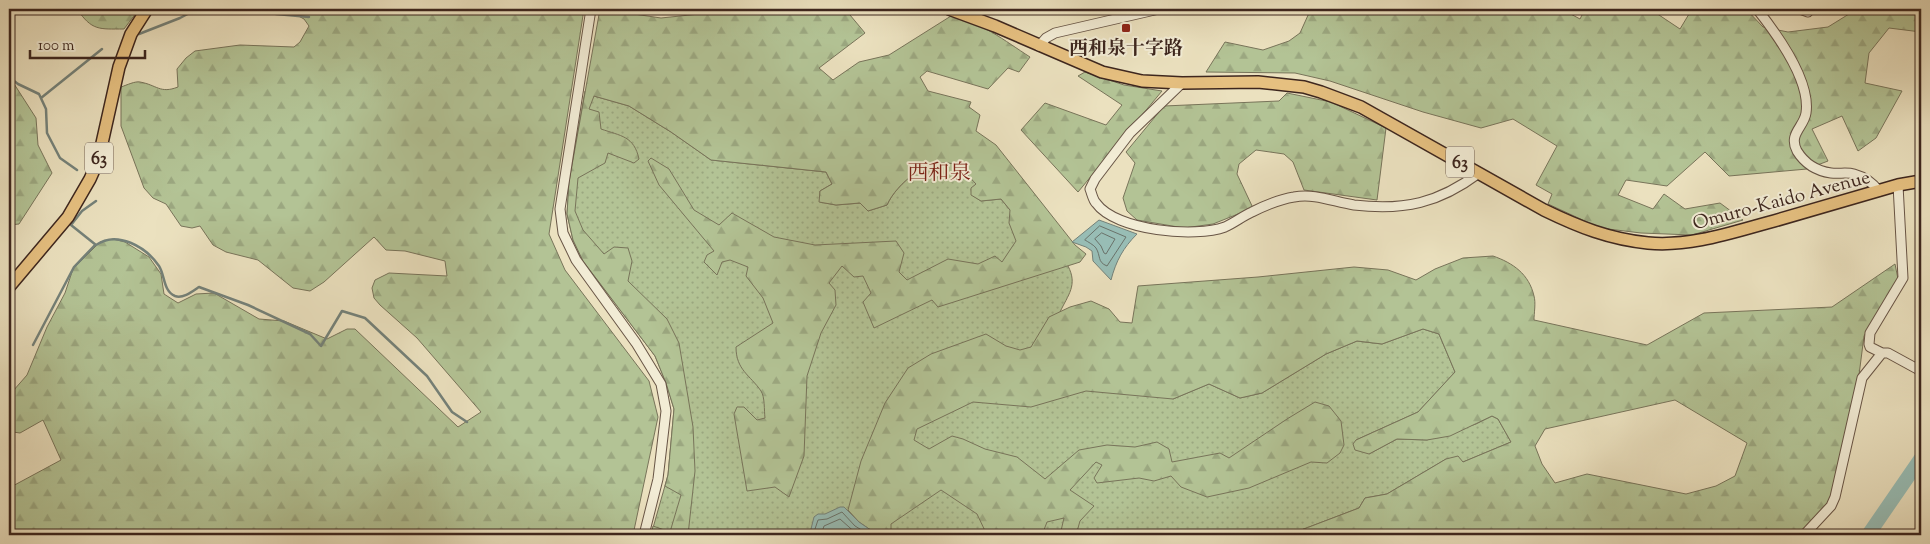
<svg xmlns="http://www.w3.org/2000/svg" width="1930" height="544" font-family="'Sorts Mill Goudy','Noto Serif JP',serif">
	<style>
		.grass { fill: url(#grass-dots); stroke: #78745a }
		.forest { fill: url(#forest-firs); stroke: #78745a; fill-rule: evenodd }
		.water { fill: #98bdb5; stroke: #748179 }
		.lines { fill: none; stroke-linecap: round; stroke-linejoin: round }
		.shore { stroke: #6a726a; stroke-width: 1 }
		.stream { stroke: #748179; stroke-width: 2.5 }
		.river { stroke: #98bdb5; stroke-width: 14 }
		.minor-casing { stroke: #685546; stroke-width: 11 }
		.major-casing { stroke: #3d261e; stroke-width: 14 }
		.minor { stroke: #f2ecd5; stroke-width: 9 }
		.major { stroke: #e6c080; stroke-width: 11 }
		.poi-dot { fill: #8f2418; stroke: #f2ecd5; stroke-width: 2 }
		.labels { text-anchor: middle; stroke-width: 4; stroke-linejoin: round; paint-order: stroke }
		.shield { fill: #f2ecd5; stroke: #736155; stroke-width: 1 }
		.shield-label { font-size: 18px; font-weight: bold; fill: #3d261e }
		.poi-label { font-size: 19px; font-weight: bold; fill: #3d261e; stroke: #f2ecd5 }
		.street-label { font-size: 19px; fill: #3d261e; stroke: #f2ecd5 }
		.quarter-label { font-size: 21px; fill: #7a1f14; stroke: #f2ecd5 }
	</style>
	<defs>
		<pattern id="grass-dots" width="8" height="8" patternUnits="userSpaceOnUse" patternTransform="scale(1.25)"><rect width="8" height="8" fill="#b3c395"/><path d="M2 2h.1M6 6h.1" fill="none" stroke="#9ba780" stroke-width="1.8" stroke-linecap="round"/></pattern>
		<pattern id="forest-firs" width="22" height="20" patternUnits="userSpaceOnUse" patternTransform="scale(1.25)"><rect width="22" height="20" fill="#b3c395"/><path d="M5 1l3.5 6h-7zM16 11l3.5 6h-7z" fill="#9ba780"/></pattern>
	</defs>
	<rect width="100%" height="100%" fill="#ebe1bf"/>
	<filter id="stains"><feTurbulence type="fractalNoise" baseFrequency=".004" numOctaves="4"/><feColorMatrix values="0 0 0 0 .2 0 0 0 0 .09 0 0 0 0 .02 0 0 0 .5 -.17"/></filter>
	<radialGradient id="worn" r=".72"><stop offset=".6" stop-color="#630" stop-opacity="0"/><stop offset="1" stop-color="#630" stop-opacity=".3"/></radialGradient>
	<path class="grass" d="M 585,91 L 594,96 L 629,106 L 671,132 L 711,160 L 826,172 L 832,184 L 820,191 L 820,202 L 836,205 L 861,203 L 868,211 L 887,205 C 896,184 931,154 956,165 C 963,169 970,178 976,184 L 971,189 L 972,195 L 981,201 L 1001,199 L 1010,210 L 1068,266 C 1078,285 1068,295 1060,312 L 1173,399 L 1209,384 L 1240,398 L 1262,393 L 1326,354 L 1357,341 L 1382,344 L 1423,329 L 1439,334 L 1455,372 L 1418,412 L 1356,440 L 1369,454 L 1397,439 L 1427,440 L 1476,424 L 1492,416 L 1498,419 L 1511,442 L 1463,462 L 1446,459 L 1387,494 L 1365,498 L 1359,508 L 1288,535 L 651,535 L 668,475 L 674,409 L 666,383 L 655,356 L 583,261 L 573,240 L 567,214 L 569,182 Z"/>
	<path class="forest" d="M 77,9 L 139,9 L 124,29 C 99,29 92,31 77,9 Z
		M 210,9 L 584,9 L 549,234 L 565,270 L 649,381 L 658,417 L 633,535 L 9,535 L 9,488 L 61,460 L 43,420 L 20,433 L 13,432 L 9,426 L 9,413 L 13,391 L 27,375 L 47,327 L 65,293 L 73,269 L 100,242 L 113,239 L 125,242 L 149,257 L 161,274 L 164,294 L 178,303 L 196,294 L 214,293 L 259,319 L 284,321 L 327,339 L 347,329 L 355,329 L 458,427 L 481,412 L 417,338 L 380,305 L 374,298 L 372,288 L 375,280 L 389,273 L 447,276 L 445,261 L 405,251 L 386,250 L 374,237 L 324,282 L 310,291 L 293,288 L 258,260 L 226,252 L 213,245 L 200,226 L 192,228 L 181,226 L 166,204 L 153,198 L 144,188 L 121,126 L 121,87 C 127,85 135,81 140,82 C 157,85 160,94 178,87 L 177,69 L 186,58 L 195,51 L 240,45 L 294,47 L 300,42 L 309,26 L 304,19 L 291,12 L 208,10 Z
		M 600,9 L 661,18 L 747,9 L 845,9 L 865,33 L 819,68 L 833,80 L 859,62 L 889,55 L 951,16 C 980,21 1005,41 1030,57 L 1019,72 L 1008,68 L 988,89 L 927,71 L 920,77 L 928,91 L 971,102 L 969,107 L 980,115 L 976,131 L 996,145 L 1075,245 L 1086,254 L 1080,262 L 938,307 L 932,300 L 874,328 L 863,302 L 871,293 L 863,276 L 854,277 L 842,266 L 829,283 L 835,290 L 836,305 L 821,333 L 807,376 L 804,456 L 789,497 L 775,487 L 747,491 L 734,414 L 737,407 L 744,407 L 757,420 L 765,418 C 764,410 765,397 761,391 C 750,375 736,370 736,347 L 773,323 L 763,298 L 746,276 L 748,267 L 730,260 L 722,262 L 717,275 L 704,262 L 707,255 L 714,251 L 659,185 L 648,161 L 651,158 L 669,169 L 694,210 L 719,225 L 732,213 L 774,237 L 815,245 L 896,241 L 904,253 L 899,272 L 907,280 L 948,259 L 978,264 L 995,256 L 1002,262 L 1016,241 L 1009,223 L 1010,210 L 1001,199 L 981,201 L 971,195 L 971,188 L 976,184 C 970,178 963,168 956,165 C 931,154 896,184 887,205 L 868,211 L 860,203 L 836,205 L 819,202 L 820,191 L 832,184 L 826,172 L 711,160 L 671,132 L 629,106 L 594,96 L 589,109 L 599,112 L 601,129 C 621,136 634,136 639,159 L 634,163 L 608,153 L 605,163 L 578,178 L 575,211 L 583,230 L 604,254 L 614,247 L 628,248 L 632,261 L 628,281 L 667,319 L 679,343 L 693,427 L 695,471 L 688,535 L 651,535 L 653,526 L 670,532 L 681,495 L 665,486 L 668,475 L 674,409 L 666,383 L 655,356 L 583,261 L 573,240 L 567,214 L 569,182 Z
		M 1334,9 L 1567,9 L 1567,12 L 1580,19 L 1585,9 L 1650,9 L 1680,29 L 1692,9 L 1746,9 L 1763,27 L 1788,32 L 1828,27 L 1857,9 L 1921,9 L 1921,32 L 1889,28 L 1869,53 L 1865,83 L 1902,91 L 1876,138 L 1858,151 L 1842,116 L 1812,129 L 1828,161 L 1807,169 L 1729,176 L 1705,152 L 1667,186 L 1626,180 L 1618,195 L 1653,209 L 1664,194 L 1685,209 L 1720,203 L 1743,220 L 1692,235 L 1641,233 L 1600,228 L 1548,204 L 1552,194 L 1536,185 L 1557,146 L 1513,119 L 1481,128 L 1423,112 L 1330,81 L 1295,73 L 1206,72 L 1225,42 L 1263,50 L 1289,41 L 1300,33 L 1309,13 Z
		M 1085,72 L 1124,85 L 1162,91 L 1078,192 L 1021,130 L 1045,103 L 1106,125 L 1122,105 L 1078,76 Z
		M 9,76 L 36,118 L 38,145 L 52,173 L 19,224 L 9,225 Z
		M 1287,93 L 1331,102 L 1386,128 L 1377,200 L 1304,190 L 1293,162 L 1284,154 L 1256,150 L 1239,164 L 1237,174 L 1253,208 L 1213,224 L 1184,228 L 1137,220 L 1127,211 L 1123,198 L 1135,163 L 1126,152 L 1164,106 L 1279,101 Z
		M 1493,256 C 1513,263 1529,274 1534,296 C 1536,303 1534,313 1534,320 L 1647,345 L 1704,313 L 1832,307 L 1895,264 L 1898,279 L 1864,336 L 1859,375 L 1833,490 L 1828,503 L 1798,535 L 1615,535 L 1608,531 L 1596,535 L 1468,535 L 1449,533 L 1442,535 L 1288,535 L 1359,508 L 1365,498 L 1387,494 L 1446,459 L 1458,456 L 1463,462 L 1511,442 L 1498,419 L 1492,416 L 1450,436 L 1427,440 L 1397,439 L 1369,454 L 1355,450 L 1353,444 L 1356,440 L 1418,412 L 1455,372 L 1439,334 L 1423,329 L 1382,344 L 1357,341 L 1326,354 L 1262,393 L 1240,398 L 1209,384 L 1173,399 L 1086,391 L 1031,407 L 973,402 L 917,429 L 914,440 L 929,449 L 952,436 L 963,439 L 985,449 L 1017,457 L 1045,479 L 1079,450 L 1107,445 L 1135,447 L 1157,442 L 1169,449 L 1172,462 L 1220,453 L 1229,458 L 1287,419 L 1315,402 L 1329,406 L 1341,421 L 1344,445 L 1340,453 L 1327,463 L 1311,462 L 1249,488 L 1207,497 L 1181,487 L 1171,476 L 1154,481 L 1139,478 L 1097,483 L 1094,478 L 1102,465 L 1096,462 L 1070,490 L 1094,506 L 1080,521 L 1076,535 L 1060,535 L 1064,518 L 1047,522 L 1042,535 L 987,535 L 977,514 L 941,490 L 891,524 L 891,531 L 898,535 L 878,535 L 859,522 L 848,510 L 861,461 L 885,403 L 908,368 L 931,354 L 986,334 L 1006,346 L 1020,350 L 1031,347 L 1049,317 L 1070,307 L 1091,301 L 1109,309 L 1120,322 L 1132,323 L 1138,286 L 1258,277 L 1354,267 L 1388,270 L 1416,280 L 1435,269 L 1463,258 ZM 1675,400 L 1747,443 L 1735,476 L 1716,486 L 1686,494 L 1587,474 L 1555,483 L 1542,464 L 1535,446 L 1545,429 Z"/>
	<path class="water" d="M 1099,220 L 1137,234 C 1123,248 1116,261 1111,280 L 1093,261 L 1092,251 L 1086,247 L 1072,242 Z
		M 840,507 L 844,507 L 859,522 L 878,535 L 807,535 L 811,529 L 814,517 L 818,514 L 825,514 Z"/>
	<g class="lines">
		<path class="shore" d="M 1100,226 L 1126,237 L 1107,266 C 1097,262 1101,256 1096,248 C 1094,245 1088,242 1085,240 Z
			M 1102,233 L 1115,239 L 1106,254 L 1104,253 L 1101,246 L 1095,239 Z
			M 813,535 L 818,520 L 827,519 L 842,512 L 855,526 L 870,535
			M 821,535 L 824,526 L 840,519 L 858,535"/>
		<path class="stream" d="M 269,9 L 276,14 L 309,17
			M 139,34 L 180,18 L 197,9 C 217,14 237,16 256,9
			M 9,77 L 18,84 L 39,94 L 46,109 L 47,133 L 60,158 L 77,170
			M 41,98 L 102,49
			M 96,201 L 82,211 L 71,225 L 96,245 C 117,230 146,247 159,266 C 165,275 163,291 175,296 C 183,299 193,291 199,287 L 248,305 L 310,334 L 321,346 L 342,311 L 365,318 L 427,376 L 452,412 L 467,422
			M 33,345 L 74,267 L 95,245"/>
		<path class="river" d="M 1868,535 L 1921,458"/>
		<defs>
			<path id="minor" d="M 591,9 L 560,209 L 563,233 L 576,260 L 636,343 L 661,384 L 666,411 L 658,479 L 644,535
				M 1275,9 L 1294,9
				M 1757,9 C 1776,33 1811,80 1806,113 C 1804,127 1788,134 1797,151 C 1805,164 1817,171 1831,173 C 1839,174 1847,172 1854,174 C 1865,177 1872,182 1879,191
				M 1800,9 L 1808,12 L 1810,9
				M 1039,46 L 1046,38 L 1055,33 L 1159,9
				M 1182,83 L 1130,133 L 1095,179 L 1090,189 C 1092,194 1093,200 1096,203 C 1116,231 1196,238 1225,227 C 1234,223 1243,216 1252,212 C 1264,206 1281,199 1294,197 C 1315,193 1334,202 1354,205 C 1404,211 1439,203 1479,173
				M 1882,353 L 1870,347 L 1869,344 L 1870,333 L 1903,278 L 1898,185
				M 1804,535 L 1831,506 L 1835,497 L 1862,378 L 1882,353 L 1888,353 L 1921,371"/>
			<path id="major" d="M 949,9 L 995,26 L 1102,72 L 1142,81 L 1182,83 L 1258,82 L 1304,87 L 1321,92 L 1361,107 L 1377,116 L 1544,210 C 1579,227 1609,239 1648,243 C 1691,247 1733,232 1774,221 C 1816,209 1857,197 1898,185 L 1921,181
				M 9,287 L 68,217 L 90,179 L 98,161 L 119,67 L 131,34 L 147,9"/>
		</defs>
		<use href="#minor" class="minor-casing"/>
		<use href="#major" class="major-casing"/>
		<use href="#minor" class="minor"/>
		<use href="#major" class="major"/>
	</g>
	<rect class="poi-dot" x="1121" y="23" width="10" height="10" rx="2.5"/>
	<g class="labels">
		<g class="shield">
			<rect x="85" y="142.5" width="28" height="31" rx="4"/>
			<rect x="1446" y="146.5" width="28" height="31" rx="4"/>
		</g>
		<g class="shield-label">
			<text x="99" y="164">63</text>
			<text x="1460" y="168">63</text>
		</g>
		<g class="poi-label">
			<text x="1126" y="54">西和泉十字路</text>
		</g>
		<g class="street-label">
			<text transform="translate(1781 199) rotate(-15)" y="7">Omuro-Kaido Avenue</text>
		</g>
		<g class="quarter-label">
			<text x="939" y="179">西和泉</text>
		</g>
	</g>
	<rect width="1930" height="544" fill="none" stroke="#ebe1bf" stroke-width="30"/>
	<rect x="10" y="10" width="1910" height="524" fill="none" stroke="#3d261e" stroke-width="2.5"/>
	<rect x="15" y="15" width="1900" height="514" fill="none" stroke="#3d261e"/>
	<path d="M30 50v8h115v-8" fill="none" stroke="#3d261e" stroke-width="2.5"/>
	<text x="38" y="50" font-size="15" fill="#3d261e" stroke="#f2ecd5" stroke-width="4" paint-order="stroke">100 m</text>
	<rect width="100%" height="100%" filter="url(#stains)"/>
	<rect width="100%" height="100%" fill="url(#worn)"/>
</svg>
